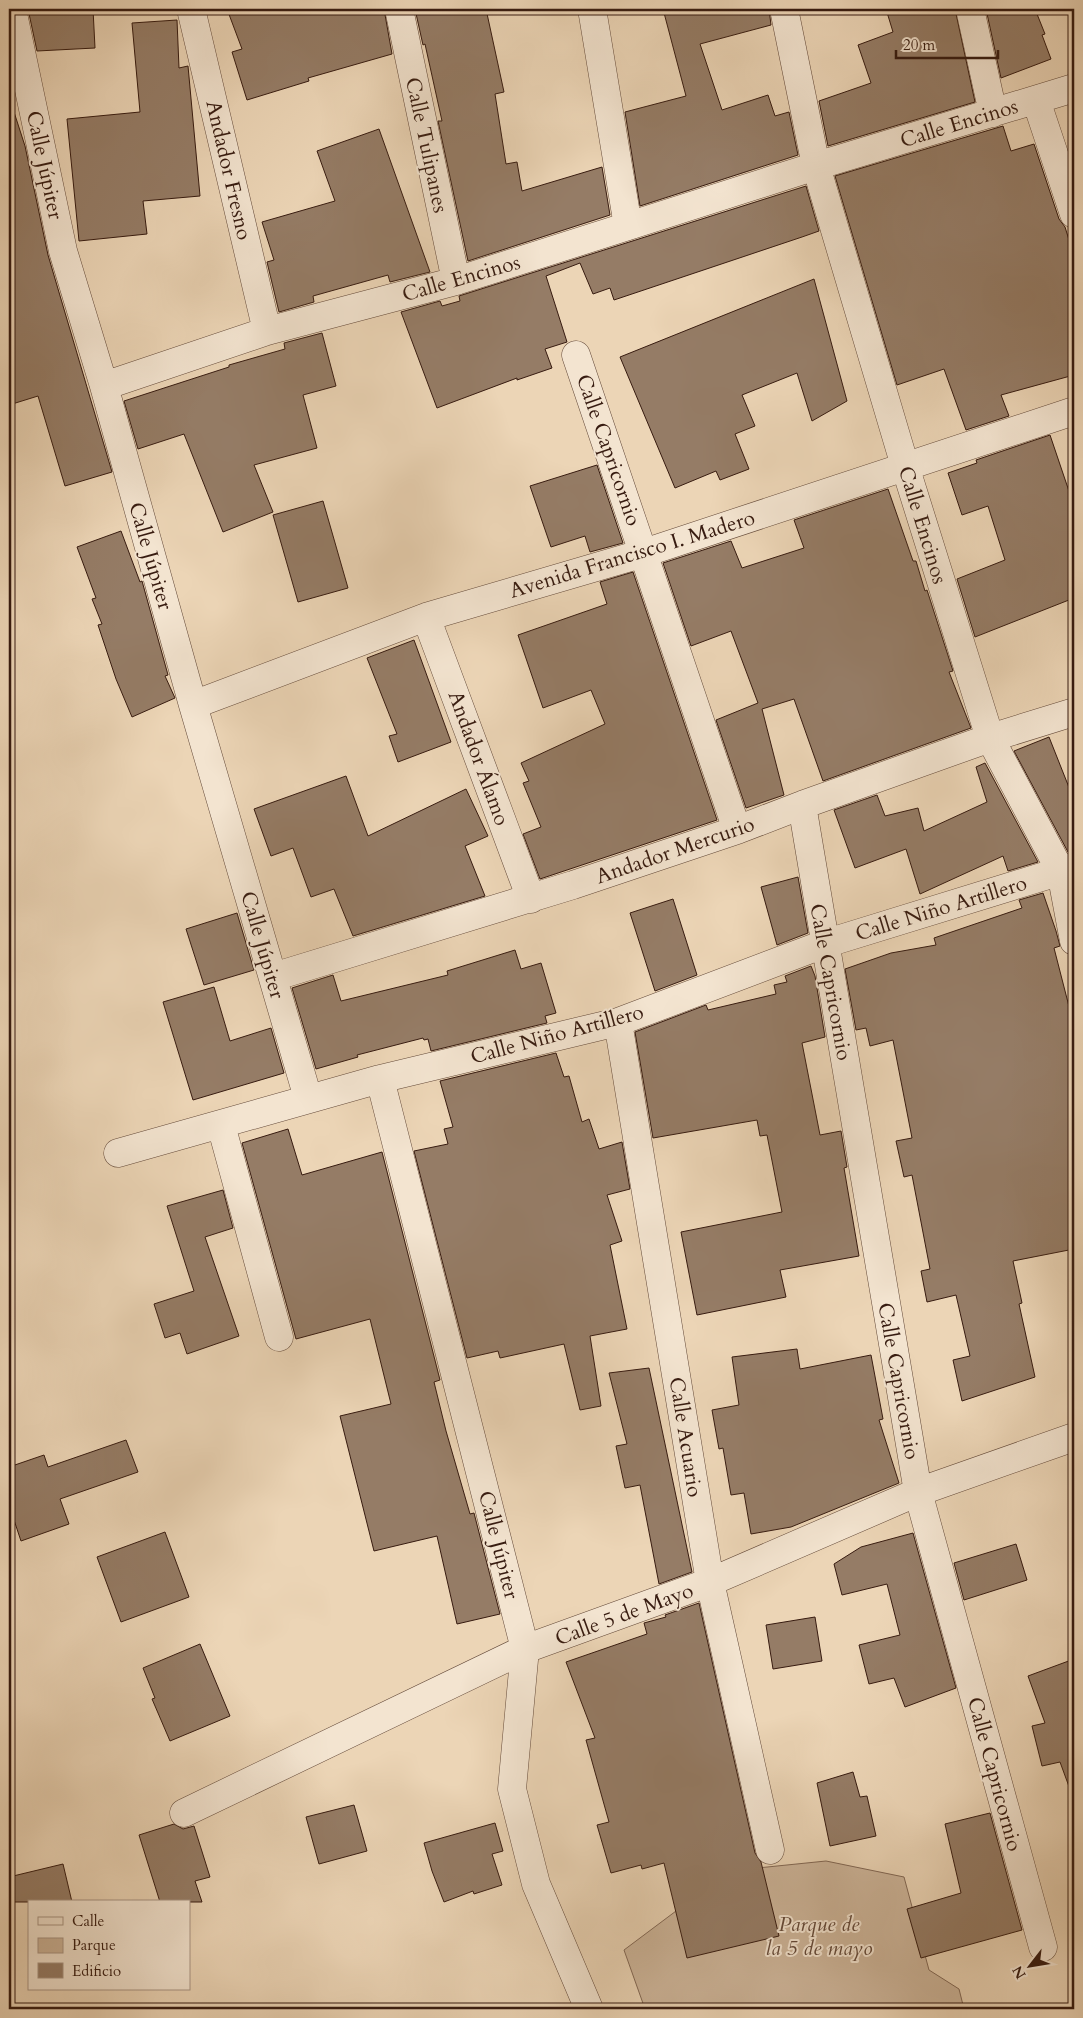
<svg xmlns="http://www.w3.org/2000/svg" width="1083" height="2018" font-family="Cardo,serif">
	<style>
		.green { fill: #cdb59a; stroke: #826855 }
		.building { fill: #957c66; stroke: #371b10 }
		.lines { fill: none; stroke-linecap: round; stroke-linejoin: round }
		.street-casing { stroke: #644a3a; stroke-width: 29 }
		.street { stroke: #f3e4d0; stroke-width: 28 }
		.labels { text-anchor: middle; stroke-width: 4; stroke-linejoin: round; paint-order: stroke }
		.street-label { font-size: 21px; fill: #371b10; stroke: #f3e4d0 }
		.park-label { font-size: 21px; font-style: italic; fill: #644939; stroke: #f3e4d0 }
	</style>
	<rect width="100%" height="100%" fill="#ecd5b6"/>
	<filter id="stains"><feTurbulence type="fractalNoise" baseFrequency=".004" numOctaves="4"/><feColorMatrix values="0 0 0 0 .2 0 0 0 0 .09 0 0 0 0 .02 0 0 0 .5 -.17"/></filter>
	<radialGradient id="worn" r=".72"><stop offset=".6" stop-color="#630" stop-opacity="0"/><stop offset="1" stop-color="#630" stop-opacity=".3"/></radialGradient>
	<path class="green" d="M 826,1861 L 904,1877 L 929,1970 L 959,1989 L 964,2009 L 645,2009 L 624,1950 L 676,1911 L 738,1870 Z"/>
	<path class="building" d="M 28,9 L 93,9 L 95,48 L 37,51 Z
		M 227,9 L 384,9 L 392,54 L 308,78 L 309,81 L 247,100 L 232,52 L 242,49 Z
		M 415,9 L 486,9 L 504,92 L 495,94 L 506,164 L 517,162 L 522,191 L 602,167 L 610,215 L 468,261 L 438,121 L 442,121 L 425,44 L 423,45 Z
		M 663,9 L 769,9 L 771,25 L 700,44 L 722,110 L 768,95 L 775,116 L 789,112 L 798,155 L 640,206 L 625,112 L 686,96 Z
		M 886,9 L 955,9 L 975,102 L 828,146 L 819,101 L 871,83 L 858,45 L 893,32 Z
		M 986,9 L 1035,9 L 1045,34 L 1042,35 L 1051,59 L 1001,78 Z
		M 177,20 L 179,68 L 188,66 L 200,196 L 143,201 L 147,234 L 79,241 L 67,119 L 140,112 L 132,23 Z
		M 14,112 L 25,146 L 48,255 L 112,472 L 65,486 L 38,396 L 9,405 L 9,113 Z
		M 1003,126 L 1011,151 L 1034,144 L 1059,219 L 1065,227 L 1074,256 L 1074,375 L 1001,395 L 1009,416 L 966,430 L 944,369 L 897,385 L 835,176 Z
		M 379,129 L 430,272 L 390,282 L 388,275 L 313,296 L 314,302 L 279,312 L 267,262 L 274,260 L 262,222 L 335,201 L 317,151 Z
		M 806,186 L 819,231 L 802,237 L 614,300 L 610,288 L 593,294 L 580,263 L 546,276 L 567,342 L 545,349 L 552,368 L 517,380 L 517,378 L 437,408 L 401,312 L 440,301 L 442,306 L 460,301 L 459,296 Z
		M 814,279 L 847,401 L 812,421 L 797,373 L 742,395 L 755,426 L 735,434 L 749,469 L 720,480 L 716,471 L 675,488 L 620,357 Z
		M 322,333 L 336,386 L 303,395 L 317,448 L 254,465 L 273,512 L 223,532 L 184,434 L 138,449 L 124,401 L 229,367 L 229,365 L 285,349 L 284,343 Z
		M 1050,435 L 1074,506 L 1074,598 L 975,637 L 957,579 L 1005,560 L 988,506 L 962,515 L 948,473 L 977,463 L 976,460 Z
		M 597,465 L 623,543 L 590,552 L 585,536 L 551,547 L 530,486 Z
		M 888,489 L 913,561 L 916,561 L 925,591 L 927,590 L 953,671 L 949,672 L 971,728 L 823,781 L 794,699 L 762,709 L 784,795 L 746,808 L 716,720 L 758,703 L 731,631 L 691,646 L 663,563 L 731,541 L 742,568 L 804,548 L 794,520 Z
		M 323,501 L 348,588 L 298,602 L 273,515 Z
		M 121,531 L 140,582 L 142,581 L 168,675 L 165,676 L 175,698 L 132,717 L 116,679 L 98,625 L 102,624 L 92,599 L 96,598 L 77,547 Z
		M 633,572 L 717,820 L 540,879 L 523,834 L 541,827 L 523,783 L 529,781 L 521,763 L 605,724 L 591,690 L 543,708 L 518,635 L 607,604 L 600,582 Z
		M 414,640 L 451,742 L 398,762 L 389,736 L 397,734 L 367,658 Z
		M 1049,737 L 1074,800 L 1074,852 L 1068,852 L 1014,751 Z
		M 985,763 L 1038,862 L 1008,871 L 1003,856 L 920,894 L 906,849 L 855,868 L 834,810 L 877,795 L 885,816 L 918,808 L 924,831 L 987,802 L 976,767 Z
		M 346,776 L 368,836 L 466,789 L 488,836 L 465,846 L 485,896 L 353,936 L 334,889 L 311,897 L 293,848 L 271,856 L 254,809 Z
		M 798,877 L 808,933 L 777,945 L 761,887 Z
		M 1043,893 L 1056,931 L 1060,946 L 1054,948 L 1074,1026 L 1074,1249 L 1013,1261 L 1022,1303 L 1019,1304 L 1035,1377 L 962,1401 L 953,1360 L 970,1356 L 956,1295 L 927,1302 L 921,1271 L 930,1269 L 912,1175 L 904,1177 L 896,1141 L 912,1138 L 893,1040 L 870,1046 L 866,1028 L 856,1030 L 845,969 L 891,953 L 936,945 L 934,938 L 1022,908 L 1019,900 Z
		M 673,899 L 697,975 L 655,991 L 630,913 Z
		M 237,913 L 254,970 L 204,985 L 186,929 Z
		M 515,950 L 521,969 L 541,963 L 556,1013 L 545,1016 L 547,1023 L 431,1051 L 428,1039 L 424,1040 L 423,1038 L 357,1055 L 358,1057 L 316,1069 L 292,988 L 333,975 L 341,1001 L 448,975 L 447,971 Z
		M 811,966 L 815,976 L 825,1037 L 802,1043 L 820,1135 L 841,1131 L 847,1167 L 844,1168 L 859,1256 L 780,1270 L 786,1297 L 697,1315 L 681,1232 L 782,1212 L 767,1135 L 760,1136 L 757,1120 L 653,1138 L 635,1032 L 706,1005 L 708,1010 L 776,994 L 774,985 L 787,982 L 785,976 Z
		M 214,987 L 230,1041 L 271,1028 L 284,1073 L 193,1100 L 163,1002 Z
		M 556,1053 L 564,1077 L 569,1076 L 582,1122 L 589,1119 L 599,1149 L 622,1142 L 630,1189 L 607,1195 L 622,1241 L 610,1245 L 627,1329 L 590,1336 L 601,1406 L 580,1410 L 564,1344 L 500,1358 L 498,1351 L 467,1358 L 414,1151 L 448,1144 L 444,1129 L 453,1127 L 440,1081 Z
		M 288,1129 L 302,1175 L 382,1152 L 440,1380 L 434,1382 L 446,1431 L 470,1514 L 474,1513 L 500,1614 L 457,1624 L 437,1536 L 374,1551 L 340,1416 L 391,1404 L 370,1319 L 296,1339 L 242,1143 Z
		M 223,1190 L 233,1228 L 205,1237 L 239,1336 L 187,1354 L 180,1333 L 165,1338 L 154,1304 L 194,1291 L 167,1206 Z
		M 797,1349 L 800,1369 L 871,1355 L 883,1419 L 879,1420 L 899,1483 L 791,1527 L 751,1534 L 744,1493 L 731,1495 L 723,1448 L 719,1449 L 712,1410 L 739,1405 L 732,1357 Z
		M 649,1368 L 692,1572 L 659,1584 L 640,1485 L 625,1488 L 616,1446 L 627,1444 L 609,1373 Z
		M 126,1440 L 138,1472 L 60,1499 L 69,1524 L 21,1541 L 9,1505 L 9,1467 L 44,1455 L 48,1467 Z
		M 165,1532 L 189,1597 L 121,1622 L 97,1557 Z
		M 913,1533 L 956,1688 L 905,1707 L 894,1678 L 869,1684 L 859,1645 L 900,1635 L 887,1584 L 842,1595 L 834,1564 L 861,1547 Z
		M 1016,1544 L 1027,1580 L 964,1600 L 954,1563 Z
		M 699,1603 L 755,1853 L 761,1862 L 779,1936 L 687,1958 L 664,1863 L 642,1869 L 641,1865 L 611,1873 L 597,1825 L 609,1822 L 586,1740 L 595,1738 L 566,1662 L 647,1634 L 644,1623 L 666,1617 L 665,1615 Z
		M 815,1617 L 822,1661 L 773,1669 L 766,1625 Z
		M 200,1644 L 230,1716 L 170,1741 L 152,1699 L 155,1698 L 143,1668 Z
		M 1074,1659 L 1074,1792 L 1071,1792 L 1060,1762 L 1042,1766 L 1032,1726 L 1045,1723 L 1028,1676 Z
		M 853,1772 L 860,1797 L 867,1796 L 876,1836 L 830,1846 L 817,1783 Z
		M 354,1805 L 367,1851 L 319,1864 L 306,1817 Z
		M 990,1813 L 1022,1930 L 921,1958 L 907,1909 L 961,1893 L 945,1824 Z
		M 495,1823 L 503,1851 L 492,1854 L 502,1885 L 474,1894 L 473,1891 L 444,1902 L 432,1871 L 424,1843 Z
		M 174,1824 L 183,1829 L 194,1826 L 210,1877 L 195,1881 L 202,1902 L 160,1902 L 139,1835 Z
		M 63,1864 L 72,1902 L 9,1902 L 9,1877 Z"/>
	<g class="lines">
		<defs>
			<path id="street" d="M 12,9 L 63,251 L 104,386 L 193,705 L 308,1098
				M 191,9 L 267,331
				M 399,9 L 456,281
				M 592,9 L 628,226
				M 784,9 L 816,166 L 905,466 L 990,738 L 1061,872 L 1074,941
				M 970,9 L 993,113
				M 1036,100 L 1074,214
				M 576,355 L 737,830
				M 104,386 L 267,331 L 456,281 L 816,166 L 1074,88
				M 426,617 L 531,899
				M 193,705 L 426,617 L 644,553 L 1074,411
				M 802,805 L 918,1492 L 1043,1947
				M 273,977 L 573,885 L 737,830 L 802,805 L 990,738 L 1074,712
				M 618,1022 L 710,1582 L 770,1850
				M 380,1079 L 525,1649 L 512,1789 L 536,1884 L 589,2009
				M 221,1125 L 279,1337
				M 118,1153 L 380,1079 L 618,1022 L 824,944 L 1074,867
				M 184,1813 L 525,1649 L 710,1582 L 918,1492 L 1074,1437"/>
		</defs>
		<use href="#street" class="street-casing"/>
		<use href="#street" class="street"/>
	</g>
	<g class="labels">
		<g class="street-label">
			<text transform="translate(959 123) rotate(-17)" y="7">Calle Encinos</text>
			<text transform="translate(427 145) rotate(78)" y="7">Calle Tulipanes</text>
			<text transform="translate(45 165) rotate(78)" y="7">Calle Júpiter</text>
			<text transform="translate(229 170) rotate(77)" y="7">Andador Fresno</text>
			<text transform="translate(461 278) rotate(-16)" y="7">Calle Encinos</text>
			<text transform="translate(609 450) rotate(71)" y="7">Calle Capricornio</text>
			<text transform="translate(923 525) rotate(73)" y="7">Calle Encinos</text>
			<text transform="translate(632 554) rotate(-17)" y="7">Avenida Francisco I. Madero</text>
			<text transform="translate(151 556) rotate(74)" y="7">Calle Júpiter</text>
			<text transform="translate(479 758) rotate(70)" y="7">Andador Álamo</text>
			<text transform="translate(675 850) rotate(-19)" y="7">Andador Mercurio</text>
			<text transform="translate(941 908) rotate(-17)" y="7">Calle Niño Artillero</text>
			<text transform="translate(263 945) rotate(74)" y="7">Calle Júpiter</text>
			<text transform="translate(831 982) rotate(80)" y="7">Calle Capricornio</text>
			<text transform="translate(557 1034) rotate(-15)" y="7">Calle Niño Artillero</text>
			<text transform="translate(899 1381) rotate(80)" y="7">Calle Capricornio</text>
			<text transform="translate(686 1437) rotate(81)" y="7">Calle Acuario</text>
			<text transform="translate(499 1545) rotate(76)" y="7">Calle Júpiter</text>
			<text transform="translate(624 1614) rotate(-20)" y="7">Calle 5 de Mayo</text>
			<text transform="translate(995 1774) rotate(75)" y="7">Calle Capricornio</text>
		</g>
		<g class="park-label">
			<text x="819" y="1931">Parque de<tspan x="819" dy="24">la 5 de mayo</tspan></text>
		</g>
	</g>
	<rect width="1083" height="2018" fill="none" stroke="#ecd5b6" stroke-width="30"/>
	<rect x="10" y="10" width="1063" height="1998" fill="none" stroke="#371b10" stroke-width="2.5"/>
	<rect x="15" y="15" width="1053" height="1988" fill="none" stroke="#371b10"/>
	<rect x="28" y="1900" width="162" height="90" fill="#f3e4d0" stroke="#a89483"/>
	<rect x="38" y="1917" width="25" height="8" fill="#f3e4d0" stroke="#a89483"/>
	<text x="72" y="1926" font-size="15" fill="#371b10">Calle</text>
	<rect x="38" y="1938" width="25" height="15" fill="#cdb59a" stroke="#a89483"/>
	<text x="72" y="1950" font-size="15" fill="#371b10">Parque</text>
	<rect x="38" y="1963" width="25" height="15" fill="#957c66" stroke="#a89483"/>
	<text x="72" y="1976" font-size="15" fill="#371b10">Edificio</text>
	<g transform="translate(1030 1966) rotate(239)" stroke="#f3e4d0" stroke-width="4" paint-order="stroke">
	<path d="M0-4L9 19L0 12L-9 19Z" fill="#371b10"/>
	<text y="-8" font-size="14" font-weight="bold" text-anchor="middle" fill="#371b10">N</text>
	</g>
	<path d="M896 50v8h102v-8" fill="none" stroke="#371b10" stroke-width="2.5"/>
	<text x="903" y="50" font-size="15" fill="#371b10" stroke="#f3e4d0" stroke-width="4" paint-order="stroke">20 m</text>
	<rect width="100%" height="100%" filter="url(#stains)"/>
	<rect width="100%" height="100%" fill="url(#worn)"/>
</svg>
